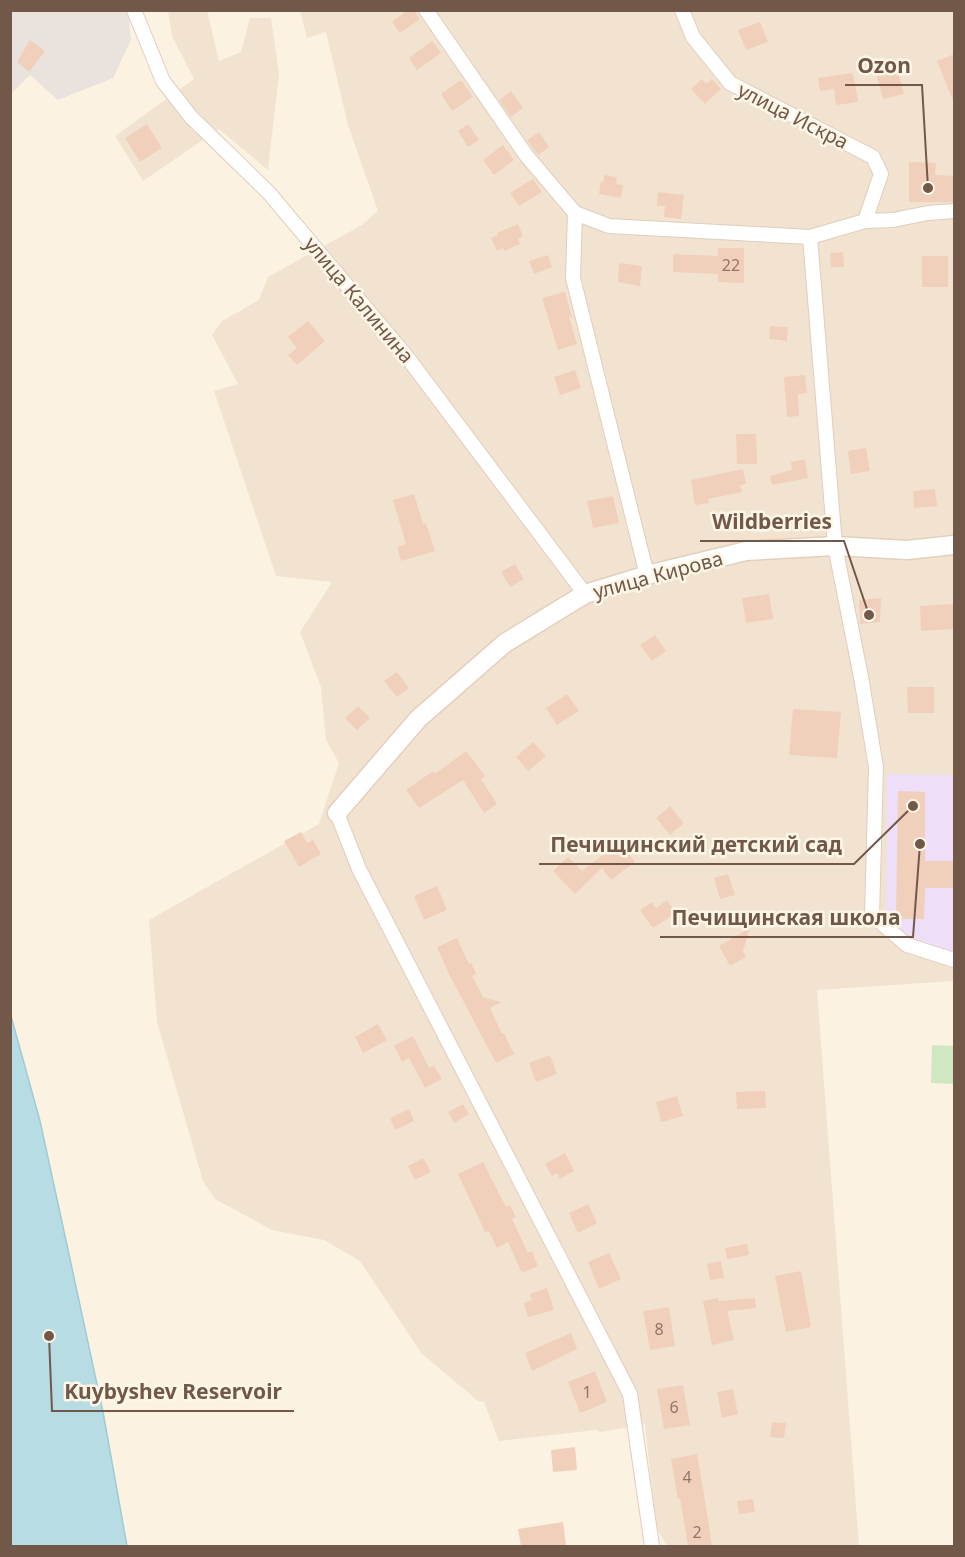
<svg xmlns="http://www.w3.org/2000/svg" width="965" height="1557" font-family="'Noto Sans',sans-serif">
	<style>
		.residential { fill: #f2e3d0 }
		.industrial { fill: #eae3dd }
		.education { fill: #eedef7 }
		.green { fill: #d0e8c1 }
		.water { fill: #b7dce4; stroke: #9eccd5; stroke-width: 1.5 }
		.building { fill: #f0d0ba }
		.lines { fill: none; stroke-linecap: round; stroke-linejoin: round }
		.street-casing { stroke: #dfcebe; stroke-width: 16 }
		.secondary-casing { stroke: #e4cfbc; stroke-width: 21 }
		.street { stroke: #fff; stroke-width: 14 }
		.secondary { stroke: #fff; stroke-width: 18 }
		.labels { text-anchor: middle; stroke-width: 5; stroke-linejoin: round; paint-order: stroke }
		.number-label { font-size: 16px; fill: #917665 }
		.street-label { font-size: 20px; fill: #715849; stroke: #fef6e7 }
		.leader { fill: none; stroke: #715849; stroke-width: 2 }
		.callout-dot { fill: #715849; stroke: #fef6e7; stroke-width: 2 }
		.callout-label { font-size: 21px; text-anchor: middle; font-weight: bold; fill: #715849; stroke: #fef6e7; stroke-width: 5; stroke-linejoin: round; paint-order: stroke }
	</style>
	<rect width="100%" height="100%" fill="#fbf2e1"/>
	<path class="residential" d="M 168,11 L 207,11 L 219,61 L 241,52 L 250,18 L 271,18 L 279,74 L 268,170 L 219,129 L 143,181 L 115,136 L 194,79 L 172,36 Z
		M 300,11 L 954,11 L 954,981 L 817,990 L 859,1546 L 667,1546 L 656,1527 L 645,1424 L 601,1432 L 596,1430 L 499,1441 L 484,1402 L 478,1401 L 422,1354 L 360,1261 L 324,1240 L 272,1230 L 215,1199 L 203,1181 L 157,1022 L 149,920 L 319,824 L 339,763 L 326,740 L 321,687 L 300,632 L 332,582 L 276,576 L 214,391 L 238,384 L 212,335 L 222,321 L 259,300 L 268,277 L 362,225 L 378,211 L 348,125 L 326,32 L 307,38 Z"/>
	<path class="industrial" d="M 11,11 L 128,11 L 131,40 L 113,78 L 58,100 L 30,75 L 11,94 Z"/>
	<path class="education" d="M 887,774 L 954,775 L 954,953 L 916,939 L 895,927 L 886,912 Z"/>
	<path class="green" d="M 932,1045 L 954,1046 L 954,1084 L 931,1083 Z"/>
	<path class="water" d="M 11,1016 L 40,1121 L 70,1259 L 103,1412 L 127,1546 L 11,1546 Z"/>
	<path class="building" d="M 408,10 L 414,10 L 420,19 L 400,33 L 392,22 Z
		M 760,22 L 768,42 L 746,50 L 738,30 Z
		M 30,40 L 45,51 L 29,72 L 17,62 Z
		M 432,41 L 441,53 L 417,70 L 409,58 Z
		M 954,54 L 954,103 L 937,61 Z
		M 897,68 L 904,94 L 883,99 L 876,73 Z
		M 853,73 L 858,102 L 836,105 L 834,89 L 820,91 L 818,78 Z
		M 702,79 L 706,84 L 712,79 L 721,89 L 705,104 L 691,89 Z
		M 461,80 L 473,97 L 452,111 L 441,94 Z
		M 511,91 L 523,108 L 511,117 L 499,100 Z
		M 147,124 L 162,148 L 140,162 L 125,138 Z
		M 468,124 L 479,140 L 468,147 L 458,131 Z
		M 539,132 L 549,147 L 538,155 L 527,140 Z
		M 503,145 L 514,160 L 494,175 L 483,160 Z
		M 909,162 L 936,163 L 935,175 L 954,176 L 954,202 L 909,202 Z
		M 604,175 L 617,177 L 616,184 L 623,185 L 621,198 L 599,194 L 601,181 L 604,182 Z
		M 533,179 L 542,192 L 519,206 L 510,193 Z
		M 658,192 L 684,195 L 681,219 L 664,217 L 665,206 L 657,206 Z
		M 518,224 L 523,236 L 518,239 L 520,244 L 504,251 L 503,248 L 497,251 L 491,238 L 498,235 L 497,233 Z
		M 718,248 L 744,248 L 744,283 L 718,282 L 718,274 L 673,272 L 673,254 L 718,256 Z
		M 843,252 L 844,267 L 831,267 L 830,253 Z
		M 548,255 L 552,267 L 534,274 L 529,261 Z
		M 922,256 L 948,256 L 948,287 L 922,287 Z
		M 619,263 L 642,266 L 640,286 L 618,282 Z
		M 565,292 L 572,317 L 569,317 L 577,344 L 558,350 L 542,298 Z
		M 308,321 L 325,341 L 297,365 L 288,355 L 297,348 L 288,337 Z
		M 770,326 L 788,327 L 787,341 L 769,339 Z
		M 575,370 L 581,388 L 560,395 L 554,377 Z
		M 805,375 L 807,393 L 798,394 L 799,416 L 787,417 L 784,377 Z
		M 736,434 L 756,434 L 757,464 L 737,464 Z
		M 866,448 L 870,471 L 851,474 L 848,451 Z
		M 805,459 L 808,478 L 772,485 L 770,476 L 792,470 L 791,462 Z
		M 743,469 L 746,484 L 740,485 L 742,492 L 708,499 L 709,503 L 695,505 L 691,480 Z
		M 935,489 L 937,506 L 914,508 L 913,491 Z
		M 414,494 L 423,524 L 426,523 L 435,551 L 401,561 L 397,547 L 406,544 L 393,500 Z
		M 613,496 L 619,523 L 593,528 L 587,501 Z
		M 515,564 L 524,579 L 510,587 L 501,572 Z
		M 769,594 L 773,619 L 746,623 L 742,598 Z
		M 881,598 L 880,622 L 860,624 L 859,600 Z
		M 954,604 L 954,629 L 921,631 L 920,606 Z
		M 655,635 L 666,651 L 652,661 L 640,645 Z
		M 397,672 L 409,688 L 397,697 L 384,681 Z
		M 907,687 L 934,687 L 934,713 L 908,713 Z
		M 567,694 L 579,711 L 557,725 L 546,708 Z
		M 358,706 L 370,718 L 357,730 L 345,718 Z
		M 793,709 L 841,712 L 837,758 L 789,755 Z
		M 533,742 L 546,756 L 528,771 L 516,757 Z
		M 466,751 L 485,776 L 481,779 L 497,804 L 484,813 L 463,780 L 419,808 L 406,790 L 433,771 L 435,774 Z
		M 898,791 L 925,792 L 925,861 L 954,861 L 954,888 L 925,888 L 924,919 L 896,919 Z
		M 670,806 L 684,823 L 670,835 L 656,818 Z
		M 301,832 L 307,843 L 313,840 L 321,854 L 299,867 L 284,841 Z
		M 620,842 L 635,862 L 611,880 L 602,868 L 575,894 L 553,871 L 568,857 L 582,871 Z
		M 728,874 L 735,895 L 720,899 L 714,878 Z
		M 437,886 L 447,910 L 424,920 L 414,896 Z
		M 667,900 L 676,913 L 653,928 L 640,910 L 652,902 L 656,908 Z
		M 750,928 L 743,951 L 746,957 L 730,966 L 719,946 Z
		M 457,938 L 469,964 L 471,963 L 476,974 L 472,976 L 483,997 L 501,1002 L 490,1008 L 502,1034 L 504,1033 L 514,1054 L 496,1063 L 449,974 L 437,947 Z
		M 378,1024 L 387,1040 L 363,1053 L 355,1037 Z
		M 413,1036 L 429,1068 L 434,1066 L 442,1079 L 425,1088 L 409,1058 L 402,1062 L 394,1046 Z
		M 550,1055 L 557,1074 L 536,1082 L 529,1063 Z
		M 765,1091 L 766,1108 L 737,1109 L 736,1092 Z
		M 677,1096 L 683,1116 L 661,1122 L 656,1102 Z
		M 463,1104 L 469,1114 L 454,1123 L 448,1112 Z
		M 409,1109 L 414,1121 L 395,1130 L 390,1118 Z
		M 565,1153 L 574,1171 L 560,1179 L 557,1173 L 552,1176 L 545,1164 Z
		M 423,1158 L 431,1172 L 415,1180 L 408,1166 Z
		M 483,1162 L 506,1207 L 510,1205 L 516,1217 L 512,1219 L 528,1253 L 532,1251 L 538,1266 L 522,1273 L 508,1242 L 497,1248 L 489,1231 L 485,1232 L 458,1174 Z
		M 588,1204 L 597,1223 L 578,1233 L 569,1213 Z
		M 747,1244 L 749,1255 L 727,1259 L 725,1248 Z
		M 609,1253 L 621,1279 L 599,1289 L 588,1262 Z
		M 721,1261 L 724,1278 L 710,1280 L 707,1264 Z
		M 801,1271 L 811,1327 L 786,1332 L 775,1276 Z
		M 547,1288 L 554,1310 L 528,1317 L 524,1303 L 532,1300 L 530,1294 Z
		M 718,1298 L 719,1301 L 755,1298 L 756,1308 L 727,1311 L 734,1340 L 712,1345 L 703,1301 Z
		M 669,1307 L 675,1346 L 650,1350 L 643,1311 Z
		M 571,1333 L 577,1349 L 532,1371 L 525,1353 Z
		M 595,1371 L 607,1402 L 580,1413 L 568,1382 Z
		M 683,1385 L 690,1425 L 664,1429 L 657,1389 Z
		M 733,1389 L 738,1414 L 722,1418 L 717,1392 Z
		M 772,1422 L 786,1423 L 784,1438 L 770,1437 Z
		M 575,1447 L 577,1470 L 553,1472 L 551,1450 Z
		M 697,1454 L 704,1494 L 712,1546 L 688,1546 L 680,1498 L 678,1499 L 671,1459 Z
		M 753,1499 L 755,1512 L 739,1514 L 737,1501 Z
		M 563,1522 L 566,1546 L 521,1546 L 518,1529 Z"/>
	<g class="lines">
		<defs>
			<path id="street" d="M 134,10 L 163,81 L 191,117 L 269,193 L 407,357 L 585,594
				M 426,10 L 526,155 L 575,213 L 573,278 L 647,575
				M 682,10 L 693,37 L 730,83 L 873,157 L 881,174 L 865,221
				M 575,213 L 609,226 L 810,237 L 865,221 L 893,220 L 928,213 L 954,211
				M 810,237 L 835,546 L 861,677 L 876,767 L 872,915 L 907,945 L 954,960
				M 337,813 L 359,869 L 630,1394 L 652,1546"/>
			<path id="secondary" d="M 337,813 L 418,719 L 505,643 L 585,594 L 647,575 L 746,551 L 835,546 L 907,550 L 954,545"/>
		</defs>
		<use href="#street" class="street-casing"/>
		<use href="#secondary" class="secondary-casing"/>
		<use href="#street" class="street"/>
		<use href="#secondary" class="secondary"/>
	</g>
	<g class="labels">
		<g class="number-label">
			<text x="731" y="271">22</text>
			<text x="659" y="1335">8</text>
			<text x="587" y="1398">1</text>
			<text x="674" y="1413">6</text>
			<text x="687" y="1483">4</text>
			<text x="697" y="1538">2</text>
		</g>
		<g class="street-label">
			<text transform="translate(793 116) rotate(27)" y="7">улица Искра</text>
			<text transform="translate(359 300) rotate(50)" y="7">улица Калинина</text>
			<text transform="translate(658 575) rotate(-15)" y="7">улица Кирова</text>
		</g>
	</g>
	<path class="leader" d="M928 188L922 85H845M869 615L844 541H700M913 806L854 864H539M920 844L913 937H660M49 1336L52 1411H294"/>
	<g class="callout-dot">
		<circle cx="928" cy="188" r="6"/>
		<circle cx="869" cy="615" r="6"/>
		<circle cx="913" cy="806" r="6"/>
		<circle cx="920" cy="844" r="6"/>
		<circle cx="49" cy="1336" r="6"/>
	</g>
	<g class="callout-label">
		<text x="884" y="73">Ozon</text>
		<text x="772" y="529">Wildberries</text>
		<text x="696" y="852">Печищинский детский сад</text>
		<text x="786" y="925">Печищинская школа</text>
		<text x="173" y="1399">Kuybyshev Reservoir</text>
	</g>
	<rect width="965" height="1557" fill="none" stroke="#715849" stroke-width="24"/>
</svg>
